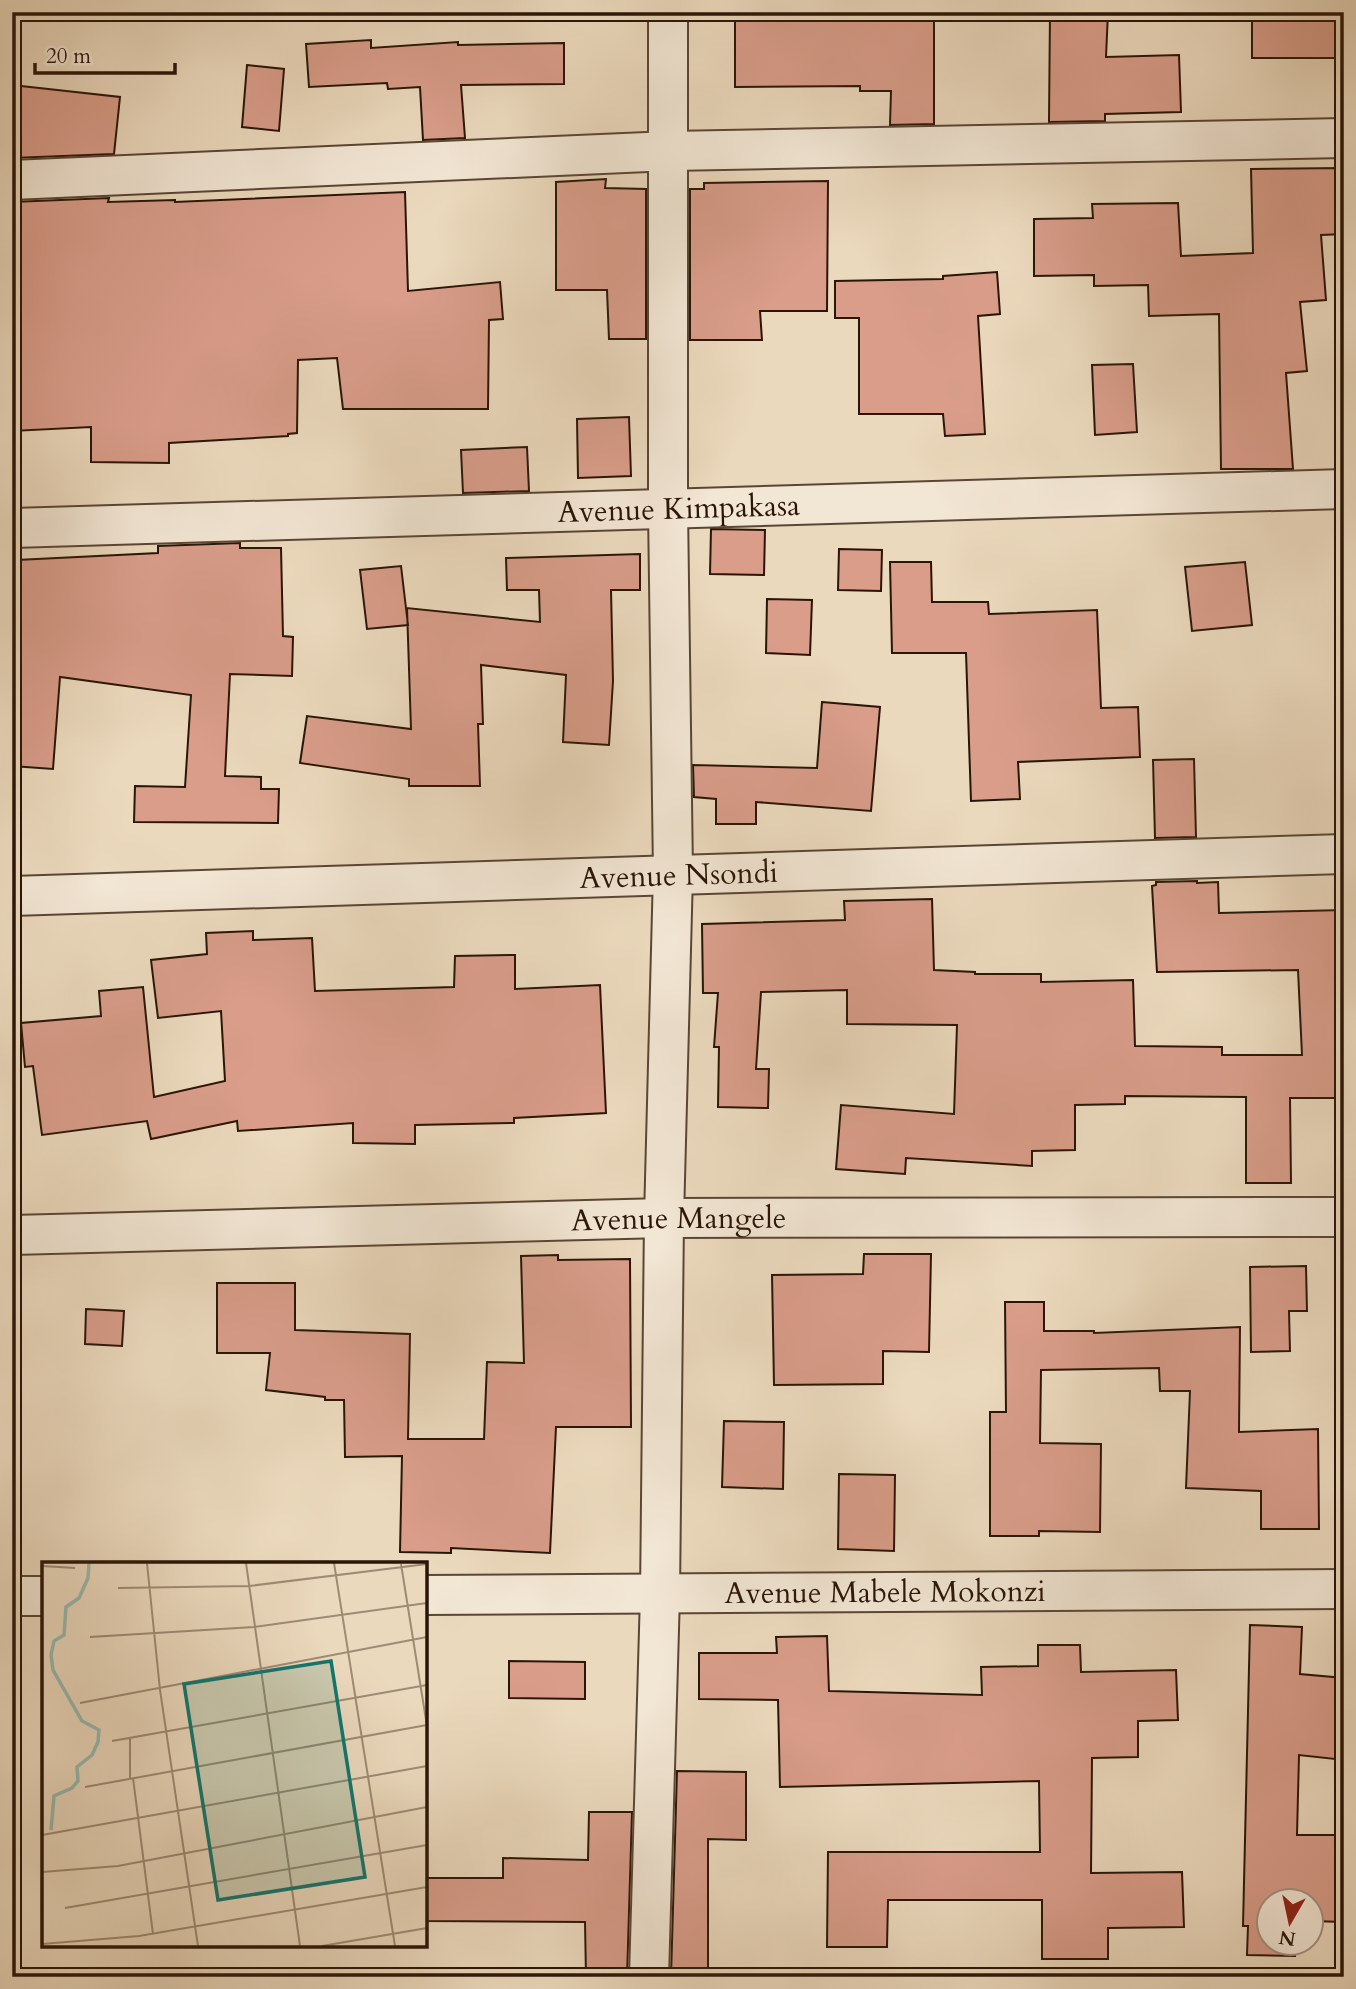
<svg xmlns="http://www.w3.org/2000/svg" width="1356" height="1989" font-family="Cardo,serif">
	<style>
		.building { fill: #d99d8a; stroke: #2a1507; stroke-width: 2 }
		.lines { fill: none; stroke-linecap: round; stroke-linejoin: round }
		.street-casing { stroke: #5a4634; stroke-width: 42 }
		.street { stroke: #f2e6d4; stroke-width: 38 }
		.labels { text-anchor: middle; stroke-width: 6; stroke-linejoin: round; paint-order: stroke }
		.street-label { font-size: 30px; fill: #2a1507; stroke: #f2e6d4 }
		.inset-river { fill: none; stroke: #98bab2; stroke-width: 3.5 }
		.inset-road { fill: none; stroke: #9e8b74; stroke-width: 2 }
		.view { fill: #0f766e; fill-opacity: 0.15; stroke: #0f766e; stroke-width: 3.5 }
		.inset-edge { fill: none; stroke: #2a1507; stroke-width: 3.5 }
	</style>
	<rect width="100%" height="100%" fill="#ebd9bd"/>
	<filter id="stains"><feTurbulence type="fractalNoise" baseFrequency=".00286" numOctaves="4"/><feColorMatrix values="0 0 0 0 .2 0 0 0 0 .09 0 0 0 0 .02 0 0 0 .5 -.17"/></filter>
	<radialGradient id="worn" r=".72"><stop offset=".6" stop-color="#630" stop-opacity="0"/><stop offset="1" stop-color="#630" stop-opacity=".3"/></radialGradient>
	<path class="building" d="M 735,12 L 934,12 L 934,124 L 890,125 L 891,91 L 860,91 L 860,86 L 735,87 Z
		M 1050,12 L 1108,12 L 1106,57 L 1179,55 L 1181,112 L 1105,114 L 1105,121 L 1049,122 Z
		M 1252,12 L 1335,12 L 1335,58 L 1252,58 Z
		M 371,40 L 371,48 L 458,42 L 458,45 L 564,43 L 564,84 L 461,85 L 465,138 L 423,140 L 420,87 L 388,89 L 387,83 L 309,87 L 306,44 Z
		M 247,65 L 284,69 L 279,131 L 242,127 Z
		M 12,85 L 120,97 L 114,154 L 12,158 Z
		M 1344,168 L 1344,234 L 1321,235 L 1326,300 L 1300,302 L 1307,371 L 1286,373 L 1293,469 L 1221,469 L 1219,314 L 1149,316 L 1148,285 L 1094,286 L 1094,275 L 1034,276 L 1034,219 L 1093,218 L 1092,204 L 1178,203 L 1181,256 L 1253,253 L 1251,169 Z
		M 606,179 L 605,188 L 646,189 L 646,339 L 609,339 L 607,290 L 556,290 L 556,182 Z
		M 828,181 L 827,311 L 760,311 L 762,340 L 690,340 L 690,189 L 704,189 L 704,183 Z
		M 405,192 L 408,291 L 500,282 L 503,319 L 489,320 L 488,409 L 343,409 L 337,358 L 298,360 L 297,433 L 288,434 L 288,436 L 169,443 L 169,463 L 91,462 L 91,427 L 12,431 L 12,202 L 109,198 L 108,202 L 175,200 L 175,202 Z
		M 997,272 L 1000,314 L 978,316 L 985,434 L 945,436 L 943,414 L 859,414 L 859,318 L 835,318 L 835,281 L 943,279 L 943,276 Z
		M 1133,364 L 1137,432 L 1095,435 L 1092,365 Z
		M 629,417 L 631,476 L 578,478 L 577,419 Z
		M 527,447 L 529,491 L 463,493 L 461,450 Z
		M 711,529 L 765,530 L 764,575 L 710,574 Z
		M 240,543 L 240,548 L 281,548 L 283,636 L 293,637 L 292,676 L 230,674 L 225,776 L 261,777 L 261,789 L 279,789 L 278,823 L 134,822 L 135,786 L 185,787 L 191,695 L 60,677 L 53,769 L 12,766 L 12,632 L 20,632 L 17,560 L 158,553 L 158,546 Z
		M 839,549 L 882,550 L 881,591 L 838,590 Z
		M 640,554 L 640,590 L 611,590 L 613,681 L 609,745 L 563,742 L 566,675 L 481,665 L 483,724 L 478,724 L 480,786 L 409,786 L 409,779 L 300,763 L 307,716 L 411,729 L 407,608 L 540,622 L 539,590 L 507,590 L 506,558 Z
		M 890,562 L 931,562 L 932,602 L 988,602 L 989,614 L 1097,610 L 1101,708 L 1138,707 L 1140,757 L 1018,762 L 1020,799 L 971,801 L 966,653 L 892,653 Z
		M 1245,562 L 1252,625 L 1192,631 L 1185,567 Z
		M 401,566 L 408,625 L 367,629 L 360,570 Z
		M 767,599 L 812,600 L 810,655 L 766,653 Z
		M 822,702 L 880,707 L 871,811 L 756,802 L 756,824 L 716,824 L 716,799 L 694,797 L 693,765 L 817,768 Z
		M 1194,759 L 1196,837 L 1155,838 L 1153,760 Z
		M 1197,881 L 1197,883 L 1218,882 L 1219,913 L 1344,910 L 1341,1098 L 1290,1098 L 1291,1183 L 1246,1183 L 1246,1097 L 1125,1096 L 1125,1104 L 1075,1105 L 1075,1150 L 1032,1151 L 1032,1166 L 906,1158 L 905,1174 L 836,1169 L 841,1105 L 954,1114 L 957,1025 L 847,1024 L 847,990 L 761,992 L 756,1069 L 769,1069 L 768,1108 L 718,1107 L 719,1047 L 714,1047 L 718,993 L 703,993 L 702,924 L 845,920 L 844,901 L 932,899 L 934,970 L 975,972 L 975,974 L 1041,974 L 1041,982 L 1133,980 L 1135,1046 L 1222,1047 L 1222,1055 L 1302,1055 L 1298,970 L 1157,972 L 1152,886 L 1156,885 L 1156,882 Z
		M 253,931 L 253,940 L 312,938 L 315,991 L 454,987 L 455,956 L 515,955 L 515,989 L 600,985 L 606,1113 L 514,1118 L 514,1123 L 415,1125 L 415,1144 L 353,1143 L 353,1123 L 238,1131 L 237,1121 L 151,1139 L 147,1121 L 42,1135 L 33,1066 L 25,1067 L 21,1023 L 101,1016 L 99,991 L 143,987 L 154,1097 L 225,1081 L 221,1011 L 158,1018 L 151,960 L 207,954 L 206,933 Z
		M 864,1254 L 931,1254 L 929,1352 L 883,1351 L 883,1384 L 774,1385 L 772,1275 L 863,1274 Z
		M 558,1255 L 558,1260 L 630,1259 L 631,1427 L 556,1427 L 550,1553 L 451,1548 L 451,1553 L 400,1552 L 402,1456 L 345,1457 L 344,1400 L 325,1400 L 325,1397 L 266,1390 L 270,1353 L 217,1353 L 217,1283 L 295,1283 L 295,1330 L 410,1334 L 408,1439 L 484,1439 L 487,1362 L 524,1363 L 521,1256 Z
		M 1306,1266 L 1307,1311 L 1289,1311 L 1290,1351 L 1251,1352 L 1250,1267 Z
		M 1005,1302 L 1044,1302 L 1044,1331 L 1094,1331 L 1094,1333 L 1240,1327 L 1239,1432 L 1318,1429 L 1319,1529 L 1261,1529 L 1261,1491 L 1186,1488 L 1190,1391 L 1160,1391 L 1159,1368 L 1041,1370 L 1040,1443 L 1101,1444 L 1100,1532 L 1039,1531 L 1039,1536 L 990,1536 L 990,1412 L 1006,1412 Z
		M 86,1309 L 124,1311 L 122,1346 L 85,1344 Z
		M 724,1421 L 784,1422 L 783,1489 L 722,1487 Z
		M 839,1474 L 895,1475 L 894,1551 L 838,1549 Z
		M 1250,1625 L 1302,1627 L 1300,1674 L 1344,1678 L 1344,1760 L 1299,1755 L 1297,1835 L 1344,1835 L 1344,1922 L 1311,1921 L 1311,1901 L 1269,1901 L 1269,1943 L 1295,1943 L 1295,1956 L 1247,1955 L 1248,1926 L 1243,1926 Z
		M 827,1636 L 829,1691 L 982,1695 L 981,1667 L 1038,1666 L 1038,1645 L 1080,1645 L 1081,1672 L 1176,1670 L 1178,1720 L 1138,1721 L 1138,1757 L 1092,1758 L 1091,1873 L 1182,1872 L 1184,1927 L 1108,1928 L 1108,1959 L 1042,1959 L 1042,1900 L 888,1900 L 887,1947 L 827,1947 L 828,1852 L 1040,1852 L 1039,1781 L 780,1787 L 778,1700 L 699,1699 L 699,1653 L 777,1653 L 776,1637 Z
		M 509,1661 L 585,1662 L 585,1699 L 509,1698 Z
		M 677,1771 L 746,1772 L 746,1840 L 708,1839 L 708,1977 L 671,1977 Z
		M 589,1812 L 632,1812 L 627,1977 L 586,1977 L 585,1922 L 425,1921 L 425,1878 L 503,1878 L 503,1858 L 588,1860 Z"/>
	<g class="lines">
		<defs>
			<g id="street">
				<path d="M 12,180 L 670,151 L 1344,138"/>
				<path id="s1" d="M 12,528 L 1344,489"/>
				<path id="s2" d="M 12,896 L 1344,854"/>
				<path id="s3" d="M 12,1235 L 664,1218 L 1344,1217"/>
				<path id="s4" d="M 425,1595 L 1344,1589"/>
				<path d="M 12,1596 L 44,1596"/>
				<path d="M 649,1977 L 660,1595 L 664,1218 L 673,873 L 668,509 L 668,12"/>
			</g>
		</defs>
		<use href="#street" class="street-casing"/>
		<use href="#street" class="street"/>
	</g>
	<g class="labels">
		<g class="street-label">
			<text dy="10" stroke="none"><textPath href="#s1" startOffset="667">Avenue Kimpakasa</textPath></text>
			<text dy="10" stroke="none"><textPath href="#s2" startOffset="667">Avenue Nsondi</textPath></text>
			<text dy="10" stroke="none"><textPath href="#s3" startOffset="667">Avenue Mangele</textPath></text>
			<text dy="10" stroke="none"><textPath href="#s4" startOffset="460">Avenue Mabele Mokonzi</textPath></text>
		</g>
	</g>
	<g transform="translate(42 1562)">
		<rect width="385" height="385" fill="#ebd9bd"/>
		<path class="inset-river" d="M 9,268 L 12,234 L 30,226 L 36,219 L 35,205 L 50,193 L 56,180 L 57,168 L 40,159 L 11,108 L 9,93 L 12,79 L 22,73 L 24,45 L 37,36 L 46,16 L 47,1"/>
		<path class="inset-road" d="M 105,1 L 118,128 L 156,384M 204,1 L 258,384M 292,1 L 353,384M 359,2 L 385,164M 0,4 L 33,6M 76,26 L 207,24 L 385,2M 48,75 L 212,65 L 385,41M 38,141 L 385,75M 70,179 L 385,123M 91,216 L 111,372M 88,217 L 88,176M 43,225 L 385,163M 0,273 L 385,204M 0,310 L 76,304 L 385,245M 23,346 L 385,283M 0,382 L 97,374 L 385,325M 280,384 L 385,366"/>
		<path class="view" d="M 289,99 L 323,315 L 176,338 L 142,122 Z"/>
		<rect width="385" height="385" class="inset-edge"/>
	</g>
	<rect width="1356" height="1989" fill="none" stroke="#ebd9bd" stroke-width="42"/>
	<rect x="14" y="14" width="1328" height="1961" fill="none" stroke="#2a1507" stroke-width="3.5"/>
	<rect x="21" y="21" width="1314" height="1947" fill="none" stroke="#2a1507" stroke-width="2"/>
	<g transform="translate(1290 1922) rotate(189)"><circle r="33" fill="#f2e6d4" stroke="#a29282" stroke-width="2"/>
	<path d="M0-5L12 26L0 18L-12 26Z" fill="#8f2418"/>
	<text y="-10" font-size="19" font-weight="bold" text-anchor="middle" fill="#2a1507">N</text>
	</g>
	<path d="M35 63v10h140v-10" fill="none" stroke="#2a1507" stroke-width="3.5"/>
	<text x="46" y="63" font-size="21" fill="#2a1507" stroke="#f2e6d4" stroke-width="5" paint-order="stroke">20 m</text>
	<rect width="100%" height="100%" filter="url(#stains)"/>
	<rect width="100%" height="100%" fill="url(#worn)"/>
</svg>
